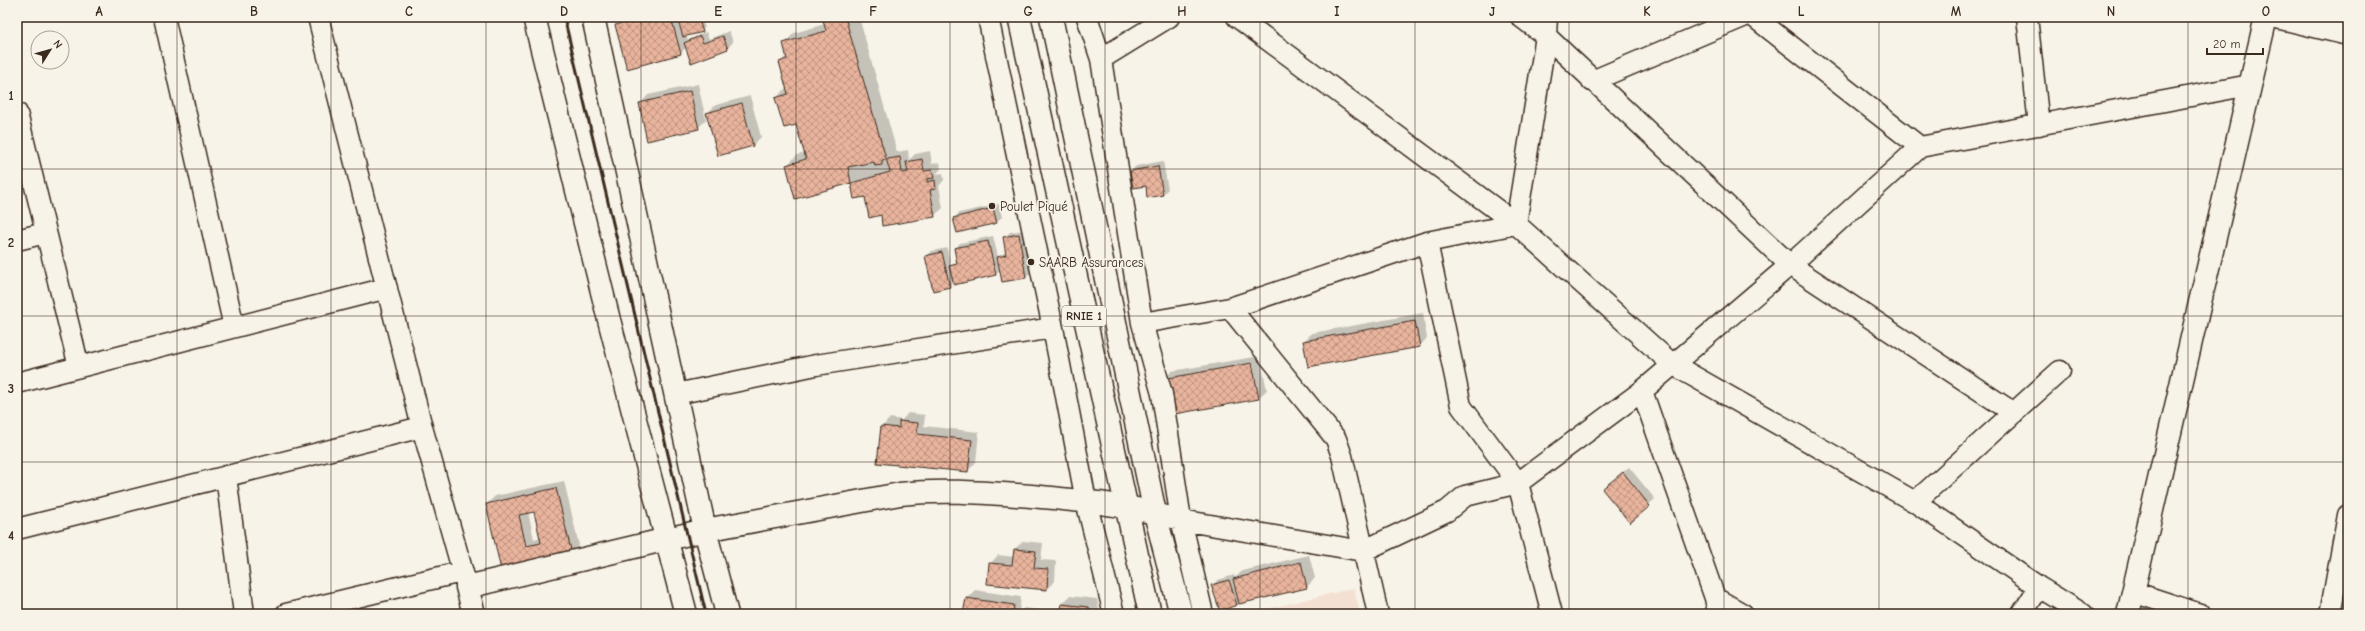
<svg xmlns="http://www.w3.org/2000/svg" width="2365" height="631" font-family="'Comic Neue',sans-serif">
	<style>
		.built { fill: #f3e0d2 }
		.shadow { fill: #0003; fill-rule: evenodd }
		.building { fill: url(#building-cross-hatch); stroke: #3b2a1e; fill-rule: evenodd }
		.lines { fill: none; stroke-linecap: round; stroke-linejoin: round }
		.minor-casing { stroke: #3b2a1e; stroke-width: 23 }
		.major-casing { stroke: #3b2a1e; stroke-width: 25 }
		.highway-casing { stroke: #3b2a1e; stroke-width: 25 }
		.minor { stroke: #f7f3e8; stroke-width: 20 }
		.major { stroke: #f7f3e8; stroke-width: 22 }
		.highway { stroke: #f7f3e8; stroke-width: 22 }
		.rail { stroke: #3b2a1e; stroke-width: 3 }
		.grid { fill: none; stroke: #3b2a1e; stroke-width: 1; stroke-opacity: 0.55 }
		.poi-dot { fill: #3b2a1e; stroke: #f7f3e8; stroke-width: 1.5 }
		.labels { text-anchor: middle; stroke-width: 3.5; stroke-linejoin: round; paint-order: stroke }
		.shield { fill: #f7f3e8; stroke: #73665b; stroke-width: 1 }
		.shield-label { font-size: 12px; font-weight: bold; fill: #3b2a1e }
		.poi-label { font-size: 13px; fill: #3b2a1e; stroke: #f7f3e8; text-anchor: start }
		.neatline { fill: none; stroke: #3b2a1e; stroke-width: 1.5 }
		.grid-label { font-size: 13px; text-anchor: middle; font-weight: bold; fill: #3b2a1e }
	</style>
	<defs>
		<pattern id="building-cross-hatch" width="8" height="8" patternUnits="userSpaceOnUse"><rect width="8" height="8" fill="#e9b49d"/><path d="M0 0l8 8M0 8l8-8" fill="none" stroke="#be937f"/></pattern>
	</defs>
	<rect width="100%" height="100%" fill="#f7f3e8"/>
	<filter id="ink" filterUnits="userSpaceOnUse"><feTurbulence type="fractalNoise" baseFrequency=".025" numOctaves="2"/><feDisplacementMap in="SourceGraphic" scale="8" xChannelSelector="R" yChannelSelector="G"/><feConvolveMatrix kernelMatrix="1 2 1 2 8 2 1 2 1" color-interpolation-filters="sRGB"/></filter>
	<g filter="url(#ink)">
		<path class="built" d="M 1354,588 L 1360,614 L 1245,614 Z"/>
		<path class="shadow" d="M 627,17 L 701,17 L 705,28 L 686,35 L 688,40 L 706,32 L 709,39 L 729,31 L 733,42 L 728,48 L 692,61 L 686,47 L 681,53 L 617,26 Z
			M 823,17 L 859,17 L 897,152 L 908,150 L 909,160 L 915,154 L 930,151 L 932,164 L 940,162 L 941,169 L 936,174 L 943,173 L 944,180 L 939,186 L 943,208 L 934,216 L 881,214 L 852,182 L 787,165 L 797,155 L 805,153 L 796,124 L 776,98 L 787,87 L 780,62 L 787,55 L 784,44 L 794,33 L 825,24 Z
			M 698,84 L 706,120 L 698,128 L 640,104 L 648,95 Z
			M 750,96 L 761,137 L 753,145 L 718,154 L 707,113 L 716,105 Z
			M 1163,161 L 1168,189 L 1163,194 L 1146,185 L 1131,171 L 1136,166 Z
			M 999,204 L 1002,217 L 996,222 L 954,218 L 959,213 Z
			M 1024,230 L 1031,272 L 1026,277 L 1002,281 L 1000,270 L 996,274 L 955,284 L 954,281 L 949,286 L 926,257 L 932,251 L 947,248 L 951,266 L 958,261 L 955,249 L 960,243 L 993,236 L 998,257 L 1007,251 L 1004,238 L 1010,232 Z
			M 1423,313 L 1427,338 L 1419,347 L 1304,341 L 1312,333 Z
			M 1260,356 L 1267,390 L 1258,398 L 1164,379 L 1172,371 Z
			M 908,413 L 925,415 L 924,426 L 979,432 L 976,462 L 968,471 L 882,427 L 890,418 L 902,420 Z
			M 1629,467 L 1655,499 L 1630,521 L 1609,484 Z
			M 564,481 L 579,545 L 571,553 L 502,569 L 487,504 L 495,496 ZM 535,510 L 541,537 L 534,539 L 528,512 Z
			M 1023,541 L 1043,543 L 1041,560 L 1056,561 L 1055,581 L 1047,589 L 990,564 L 998,555 L 1014,557 L 1015,549 Z
			M 1309,555 L 1315,578 L 1307,587 L 1237,605 L 1212,586 L 1218,580 L 1234,575 L 1235,578 L 1242,571 Z
			M 975,590 L 1021,597 L 1019,613 L 1024,608 L 1040,610 L 1040,614 L 964,614 L 967,598 Z
			M 1070,596 L 1097,599 L 1100,614 L 1064,614 L 1062,604 Z
			M 1312,608 L 1314,614 L 1289,614 Z"/>
		<path class="building" d="M 647,17 L 671,17 L 681,54 L 627,69 L 615,25 Z
			M 688,17 L 698,17 L 703,32 L 683,37 L 678,20 Z
			M 822,17 L 845,17 L 890,172 L 795,199 L 786,165 L 806,159 L 796,125 L 784,128 L 775,98 L 788,94 L 779,62 L 787,59 L 783,43 L 826,31 Z
			M 700,36 L 703,43 L 723,36 L 728,49 L 691,63 L 684,43 Z
			M 690,91 L 699,129 L 647,141 L 639,103 Z
			M 742,103 L 753,146 L 718,156 L 706,113 Z
			M 900,157 L 902,173 L 908,172 L 906,162 L 922,159 L 924,171 L 932,170 L 934,178 L 927,179 L 927,182 L 935,180 L 936,189 L 930,190 L 935,217 L 882,226 L 881,215 L 869,218 L 865,197 L 854,199 L 848,167 L 874,162 L 875,166 L 882,165 L 882,160 Z
			M 1158,166 L 1163,195 L 1147,198 L 1146,186 L 1133,188 L 1130,171 Z
			M 993,208 L 997,223 L 957,233 L 953,218 Z
			M 1019,234 L 1026,278 L 1002,282 L 997,257 L 1006,255 L 1003,237 Z
			M 988,241 L 996,275 L 954,285 L 949,266 L 957,264 L 954,248 Z
			M 942,252 L 950,287 L 933,291 L 925,256 Z
			M 1415,321 L 1420,347 L 1308,367 L 1303,341 Z
			M 1252,363 L 1259,399 L 1169,415 L 1163,379 Z
			M 899,421 L 918,423 L 917,434 L 972,440 L 968,472 L 877,463 L 881,426 L 899,428 Z
			M 1623,472 L 1650,506 L 1630,523 L 1602,489 Z
			M 556,488 L 572,554 L 501,570 L 486,504 ZM 534,512 L 541,543 L 526,546 L 519,515 Z
			M 1014,549 L 1036,551 L 1034,568 L 1048,569 L 1047,590 L 987,584 L 989,563 L 1012,565 Z
			M 1301,562 L 1307,588 L 1239,604 L 1233,579 Z
			M 1229,580 L 1237,605 L 1220,611 L 1211,585 Z
			M 966,598 L 1014,605 L 1013,614 L 963,614 Z
			M 1061,604 L 1089,607 L 1091,614 L 1063,614 Z"/>
		<g class="lines">
			<defs>
				<path id="minor" d="M 164,17 L 234,327
					M 318,17 L 422,427 L 467,587
					M 988,17 L 1053,328 L 1086,501 L 1114,614
					M 1087,17 L 1101,59 L 1142,323 L 1162,394 L 1181,520 L 1203,614
					M 1237,17 L 1516,224 L 1672,364 L 1915,502 L 2039,587 L 2083,614
					M 1521,17 L 1546,36 L 1790,265 L 2014,413
					M 1754,17 L 1920,147
					M 2027,17 L 2039,125
					M 1101,59 L 1169,17
					M 1592,81 L 1743,17
					M 17,113 L 79,367
					M 1516,224 L 1546,36 L 1547,17
					M 17,240 L 45,233
					M 1427,242 L 1461,406 L 1518,483 L 1552,614
					M 1230,308 L 1336,439 L 1342,456 L 1378,614
					M 1142,323 L 1230,308 L 1427,242 L 1516,224
					M 17,383 L 387,288
					M 1642,391 L 1715,598 L 1718,614
					M 676,394 L 816,365 L 1053,328
					M 226,476 L 244,614
					M 1915,502 L 2060,371
					M 1155,513 L 1181,520 L 1363,551 L 1447,511 L 1465,496 L 1518,483 L 1642,391 L 1790,265 L 1920,147 L 2250,85
					M 17,529 L 422,427
					M 2133,592 L 2200,614
					M 1715,598 L 1743,614
					M 286,614 L 461,572
					M 2022,614 L 2039,587
					M 2330,614 L 2348,515"/>
				<path id="major" d="M 534,17 L 608,316 L 686,614
					M 593,17 L 705,530 L 727,614
					M 2277,17 L 2348,34
					M 474,614 L 467,587 L 705,530 L 900,494 C 945,489 987,493 1031,496 C 1073,500 1114,503 1155,513
					M 2128,614 L 2266,17"/>
				<path id="highway" d="M 1019,17 L 1150,614
					M 1051,17 L 1155,513 L 1181,614"/>
			</defs>
			<use href="#minor" class="minor-casing"/>
			<use href="#major" class="major-casing"/>
			<use href="#highway" class="highway-casing"/>
			<use href="#minor" class="minor"/>
			<use href="#major" class="major"/>
			<use href="#highway" class="highway"/>
			<path class="rail" d="M 564,17 L 706,614"/>
		</g>
	</g>
	<path class="grid" d="M 177,17 L 177,614M 331,17 L 331,614M 486,17 L 486,614M 641,17 L 641,614M 796,17 L 796,614M 950,17 L 950,614M 1105,17 L 1105,614M 1260,17 L 1260,614M 1415,17 L 1415,614M 1569,17 L 1569,614M 1724,17 L 1724,614M 1879,17 L 1879,614M 2034,17 L 2034,614M 2188,17 L 2188,614M 17,169 L 2348,169M 17,316 L 2348,316M 17,462 L 2348,462"/>
	<g class="poi-dot">
		<circle cx="992" cy="206" r="4"/>
		<circle cx="1031" cy="262" r="4"/>
	</g>
	<g class="labels">
		<rect class="shield" x="1062" y="306" width="44" height="20" rx="3"/>
		<g class="shield-label">
			<text x="1084" y="320">RNIE 1</text>
		</g>
		<g class="poi-label">
			<text x="1000" y="211">Poulet Piqué</text>
			<text x="1039" y="267">SAARB Assurances</text>
		</g>
	</g>
	<rect width="2365" height="631" fill="none" stroke="#f7f3e8" stroke-width="44"/>
	<g transform="translate(50 50) rotate(53)"><circle r="19" fill="#f7f3e8" stroke="#aca397"/>
	<path d="M0-3L7 15L0 10L-7 15Z" fill="#3b2a1e"/>
	<text y="-6" font-size="11" font-weight="bold" text-anchor="middle" fill="#3b2a1e">N</text>
	</g>
	<path d="M2207 48v6h56v-6" fill="none" stroke="#3b2a1e" stroke-width="2"/>
	<text x="2213" y="48" font-size="12" fill="#3b2a1e" stroke="#f7f3e8" stroke-width="3" paint-order="stroke">20 m</text>
	<rect x="22" y="22" width="2321" height="587" class="neatline"/>
	<g class="grid-label">
		<text x="99" y="16">A</text>
		<text x="254" y="16">B</text>
		<text x="409" y="16">C</text>
		<text x="564" y="16">D</text>
		<text x="718" y="16">E</text>
		<text x="873" y="16">F</text>
		<text x="1028" y="16">G</text>
		<text x="1182" y="16">H</text>
		<text x="1337" y="16">I</text>
		<text x="1492" y="16">J</text>
		<text x="1647" y="16">K</text>
		<text x="1801" y="16">L</text>
		<text x="1956" y="16">M</text>
		<text x="2111" y="16">N</text>
		<text x="2266" y="16">O</text>
		<text x="11" y="100">1</text>
		<text x="11" y="247">2</text>
		<text x="11" y="393">3</text>
		<text x="11" y="540">4</text>
	</g>
</svg>
